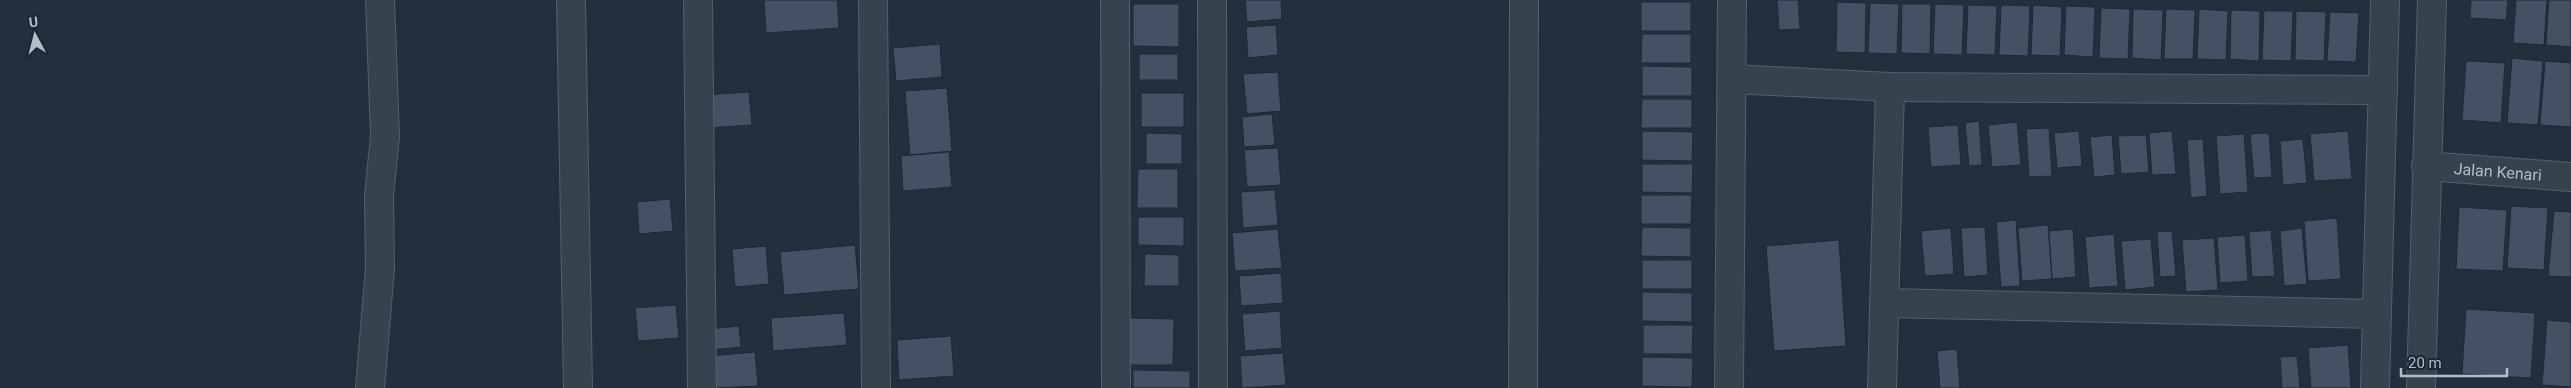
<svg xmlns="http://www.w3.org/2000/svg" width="2571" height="388" font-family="Roboto,sans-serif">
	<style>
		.building { fill: #455162; stroke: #1f2835 }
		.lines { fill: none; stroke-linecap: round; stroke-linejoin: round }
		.minor-casing { stroke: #565f6c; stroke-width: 30 }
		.minor { stroke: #38414e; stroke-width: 28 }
		.labels { text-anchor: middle; stroke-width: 5; stroke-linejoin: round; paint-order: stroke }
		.street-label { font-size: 16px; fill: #b4bcc9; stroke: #1d2633 }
	</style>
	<rect width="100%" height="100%" fill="#242f3e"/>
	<path class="building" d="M 764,0 L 837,0 L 839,28 L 766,33 Z
		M 1245,0 L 1281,0 L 1282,19 L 1247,22 Z
		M 1777,0 L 1798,0 L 1800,29 L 1779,30 Z
		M 2471,0 L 2508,0 L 2506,20 L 2470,18 Z
		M 2516,0 L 2547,0 L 2544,45 L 2513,43 Z
		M 2549,0 L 2571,0 L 2571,47 L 2546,45 Z
		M 1641,2 L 1691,2 L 1691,31 L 1641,31 Z
		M 1837,2 L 1866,3 L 1865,53 L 1836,52 Z
		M 1870,3 L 1899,4 L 1897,54 L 1868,53 Z
		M 1133,4 L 1179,4 L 1179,47 L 1133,46 Z
		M 1902,4 L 1931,4 L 1930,54 L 1901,53 Z
		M 1935,4 L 1964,5 L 1962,55 L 1933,54 Z
		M 1968,5 L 1997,6 L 1995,55 L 1966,54 Z
		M 2001,5 L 2030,6 L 2028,56 L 1999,55 Z
		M 2033,5 L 2062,7 L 2060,56 L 2031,55 Z
		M 2066,6 L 2095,7 L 2093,57 L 2064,55 Z
		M 2101,8 L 2130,9 L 2128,59 L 2099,58 Z
		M 2133,9 L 2163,10 L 2161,60 L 2132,58 Z
		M 2166,9 L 2195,10 L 2193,59 L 2164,59 Z
		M 2199,9 L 2228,11 L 2226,60 L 2197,59 Z
		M 2231,10 L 2260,11 L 2259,61 L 2230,59 Z
		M 2264,11 L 2293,11 L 2291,61 L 2262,60 Z
		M 2296,11 L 2326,12 L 2324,61 L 2295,60 Z
		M 2330,12 L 2359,13 L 2356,62 L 2327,61 Z
		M 1276,25 L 1278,55 L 1248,58 L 1246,27 Z
		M 1642,34 L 1691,34 L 1691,63 L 1641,63 Z
		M 940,44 L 942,77 L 896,81 L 893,48 Z
		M 1139,54 L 1178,54 L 1178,80 L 1139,80 Z
		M 2512,58 L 2543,61 L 2538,125 L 2507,123 Z
		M 2466,61 L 2505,63 L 2501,123 L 2462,120 Z
		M 2545,61 L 2571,63 L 2571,127 L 2540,125 Z
		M 1642,66 L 1692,67 L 1692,96 L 1642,96 Z
		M 1278,72 L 1281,111 L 1247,114 L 1243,74 Z
		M 947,88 L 952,151 L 910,155 L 905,91 Z
		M 749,92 L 752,125 L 707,128 L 704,95 Z
		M 1141,93 L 1184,93 L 1184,127 L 1141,127 Z
		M 1642,99 L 1692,99 L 1692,128 L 1641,128 Z
		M 1272,114 L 1275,145 L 1244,147 L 1242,117 Z
		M 1979,121 L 1982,165 L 1969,166 L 1965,123 Z
		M 2017,122 L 2021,165 L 1992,167 L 1988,125 Z
		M 1958,125 L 1961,165 L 1931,167 L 1928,127 Z
		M 2049,128 L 2052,176 L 2029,177 L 2026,129 Z
		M 1642,131 L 1693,132 L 1692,161 L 1642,160 Z
		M 2079,131 L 2082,166 L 2057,168 L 2054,133 Z
		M 2172,131 L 2176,174 L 2152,175 L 2149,133 Z
		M 2348,131 L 2352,179 L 2314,181 L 2310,134 Z
		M 1146,133 L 1182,134 L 1182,164 L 1146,164 Z
		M 2269,133 L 2272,177 L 2254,178 L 2250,134 Z
		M 2244,134 L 2248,192 L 2220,194 L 2216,136 Z
		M 2112,135 L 2115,175 L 2094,177 L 2090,137 Z
		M 2146,135 L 2149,172 L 2121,174 L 2118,136 Z
		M 2203,139 L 2207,196 L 2191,198 L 2187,140 Z
		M 2303,139 L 2307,183 L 2283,185 L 2280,141 Z
		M 1278,148 L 1281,185 L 1247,187 L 1244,150 Z
		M 949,152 L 952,187 L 903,191 L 901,156 Z
		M 1642,164 L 1693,164 L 1692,193 L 1642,192 Z
		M 1138,169 L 1178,169 L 1178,208 L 1137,208 Z
		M 1275,190 L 1278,225 L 1243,228 L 1241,192 Z
		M 1641,195 L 1692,195 L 1691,224 L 1641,224 Z
		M 670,199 L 673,231 L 639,234 L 637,202 Z
		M 2511,206 L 2548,208 L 2544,270 L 2507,268 Z
		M 2459,207 L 2507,210 L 2503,271 L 2456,269 Z
		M 2554,211 L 2571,212 L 2571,277 L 2548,276 Z
		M 1138,217 L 1184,217 L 1184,246 L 1138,245 Z
		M 2337,218 L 2341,279 L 2308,281 L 2304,221 Z
		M 2016,220 L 2020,286 L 2001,287 L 1996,222 Z
		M 2048,225 L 2052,279 L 2022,281 L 2018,228 Z
		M 1642,227 L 1691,228 L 1691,257 L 1641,256 Z
		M 1985,227 L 1988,275 L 1964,277 L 1961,228 Z
		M 1951,228 L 1954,274 L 1925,276 L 1921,231 Z
		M 2302,228 L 2307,284 L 2284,286 L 2280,231 Z
		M 1278,229 L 1282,268 L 1235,271 L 1232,233 Z
		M 2073,229 L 2076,277 L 2052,279 L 2049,231 Z
		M 2271,230 L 2275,276 L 2252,277 L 2249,232 Z
		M 2172,231 L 2176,276 L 2160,277 L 2157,232 Z
		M 2114,234 L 2118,286 L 2089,288 L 2085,237 Z
		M 2245,235 L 2248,281 L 2220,283 L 2217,237 Z
		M 2214,238 L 2218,290 L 2186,292 L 2182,240 Z
		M 2151,239 L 2155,287 L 2125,290 L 2121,241 Z
		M 1839,240 L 1846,346 L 1774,351 L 1766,246 Z
		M 855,245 L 859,289 L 784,295 L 780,252 Z
		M 766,246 L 769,284 L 735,287 L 732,249 Z
		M 1145,254 L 1179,255 L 1179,286 L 1144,286 Z
		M 1642,260 L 1692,260 L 1692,289 L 1642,289 Z
		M 1281,273 L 1283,303 L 1241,306 L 1239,276 Z
		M 1642,292 L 1692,293 L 1692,322 L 1642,321 Z
		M 676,305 L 679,338 L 638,341 L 635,308 Z
		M 2466,309 L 2535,313 L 2531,378 L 2462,374 Z
		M 1280,311 L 1282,348 L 1245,351 L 1242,314 Z
		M 844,313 L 847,345 L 773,351 L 771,318 Z
		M 1128,318 L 1174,319 L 1173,365 L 1128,365 Z
		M 2547,320 L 2571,322 L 2571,387 L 2542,385 Z
		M 1643,325 L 1693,325 L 1692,354 L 1643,354 Z
		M 739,326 L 741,347 L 711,350 L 710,329 Z
		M 951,336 L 954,376 L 899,380 L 897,340 Z
		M 2348,345 L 2351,388 L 2311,388 L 2308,348 Z
		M 1957,349 L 1960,388 L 1940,388 L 1937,351 Z
		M 755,352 L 758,386 L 712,388 L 710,356 Z
		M 1283,353 L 1286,385 L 1242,388 L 1240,356 Z
		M 2297,356 L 2300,388 L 2282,388 L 2280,357 Z
		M 1642,357 L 1693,358 L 1692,387 L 1642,386 Z
		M 1133,370 L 1190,371 L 1190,388 L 1133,388 Z"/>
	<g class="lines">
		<defs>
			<g id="minor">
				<path d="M 571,0 L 578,388"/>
				<path d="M 698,0 L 702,388"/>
				<path d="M 873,0 L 876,388"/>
				<path d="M 1115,0 L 1116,388"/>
				<path d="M 1212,0 L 1213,388"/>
				<path d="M 1733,79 L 1890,87 L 2383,90"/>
				<path id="s1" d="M 2426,166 L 2571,177"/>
				<path d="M 1884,303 L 2377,314"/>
				<path d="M 370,388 L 380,268 L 379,196 L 385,136 L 380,0"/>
				<path d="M 1523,388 L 1524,0"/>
				<path d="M 1729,388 L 1732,0"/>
				<path d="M 1882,388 L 1890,87"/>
				<path d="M 2375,388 L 2385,0"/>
				<path d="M 2421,388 L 2432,0"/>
			</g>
		</defs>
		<use href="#minor" class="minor-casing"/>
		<use href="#minor" class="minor"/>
	</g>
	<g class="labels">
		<g class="street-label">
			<text dy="6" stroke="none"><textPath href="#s1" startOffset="72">Jalan Kenari</textPath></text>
		</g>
	</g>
	<g transform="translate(35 35) rotate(353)" stroke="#1d2633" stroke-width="4" paint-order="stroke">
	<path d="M0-4L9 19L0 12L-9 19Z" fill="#b4bcc9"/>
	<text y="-8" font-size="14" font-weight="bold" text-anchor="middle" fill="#b4bcc9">U</text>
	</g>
	<path d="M2401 368v8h106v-8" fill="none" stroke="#b4bcc9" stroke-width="2.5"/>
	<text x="2408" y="368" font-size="15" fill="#b4bcc9" stroke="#1d2633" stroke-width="4" paint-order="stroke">20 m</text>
</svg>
